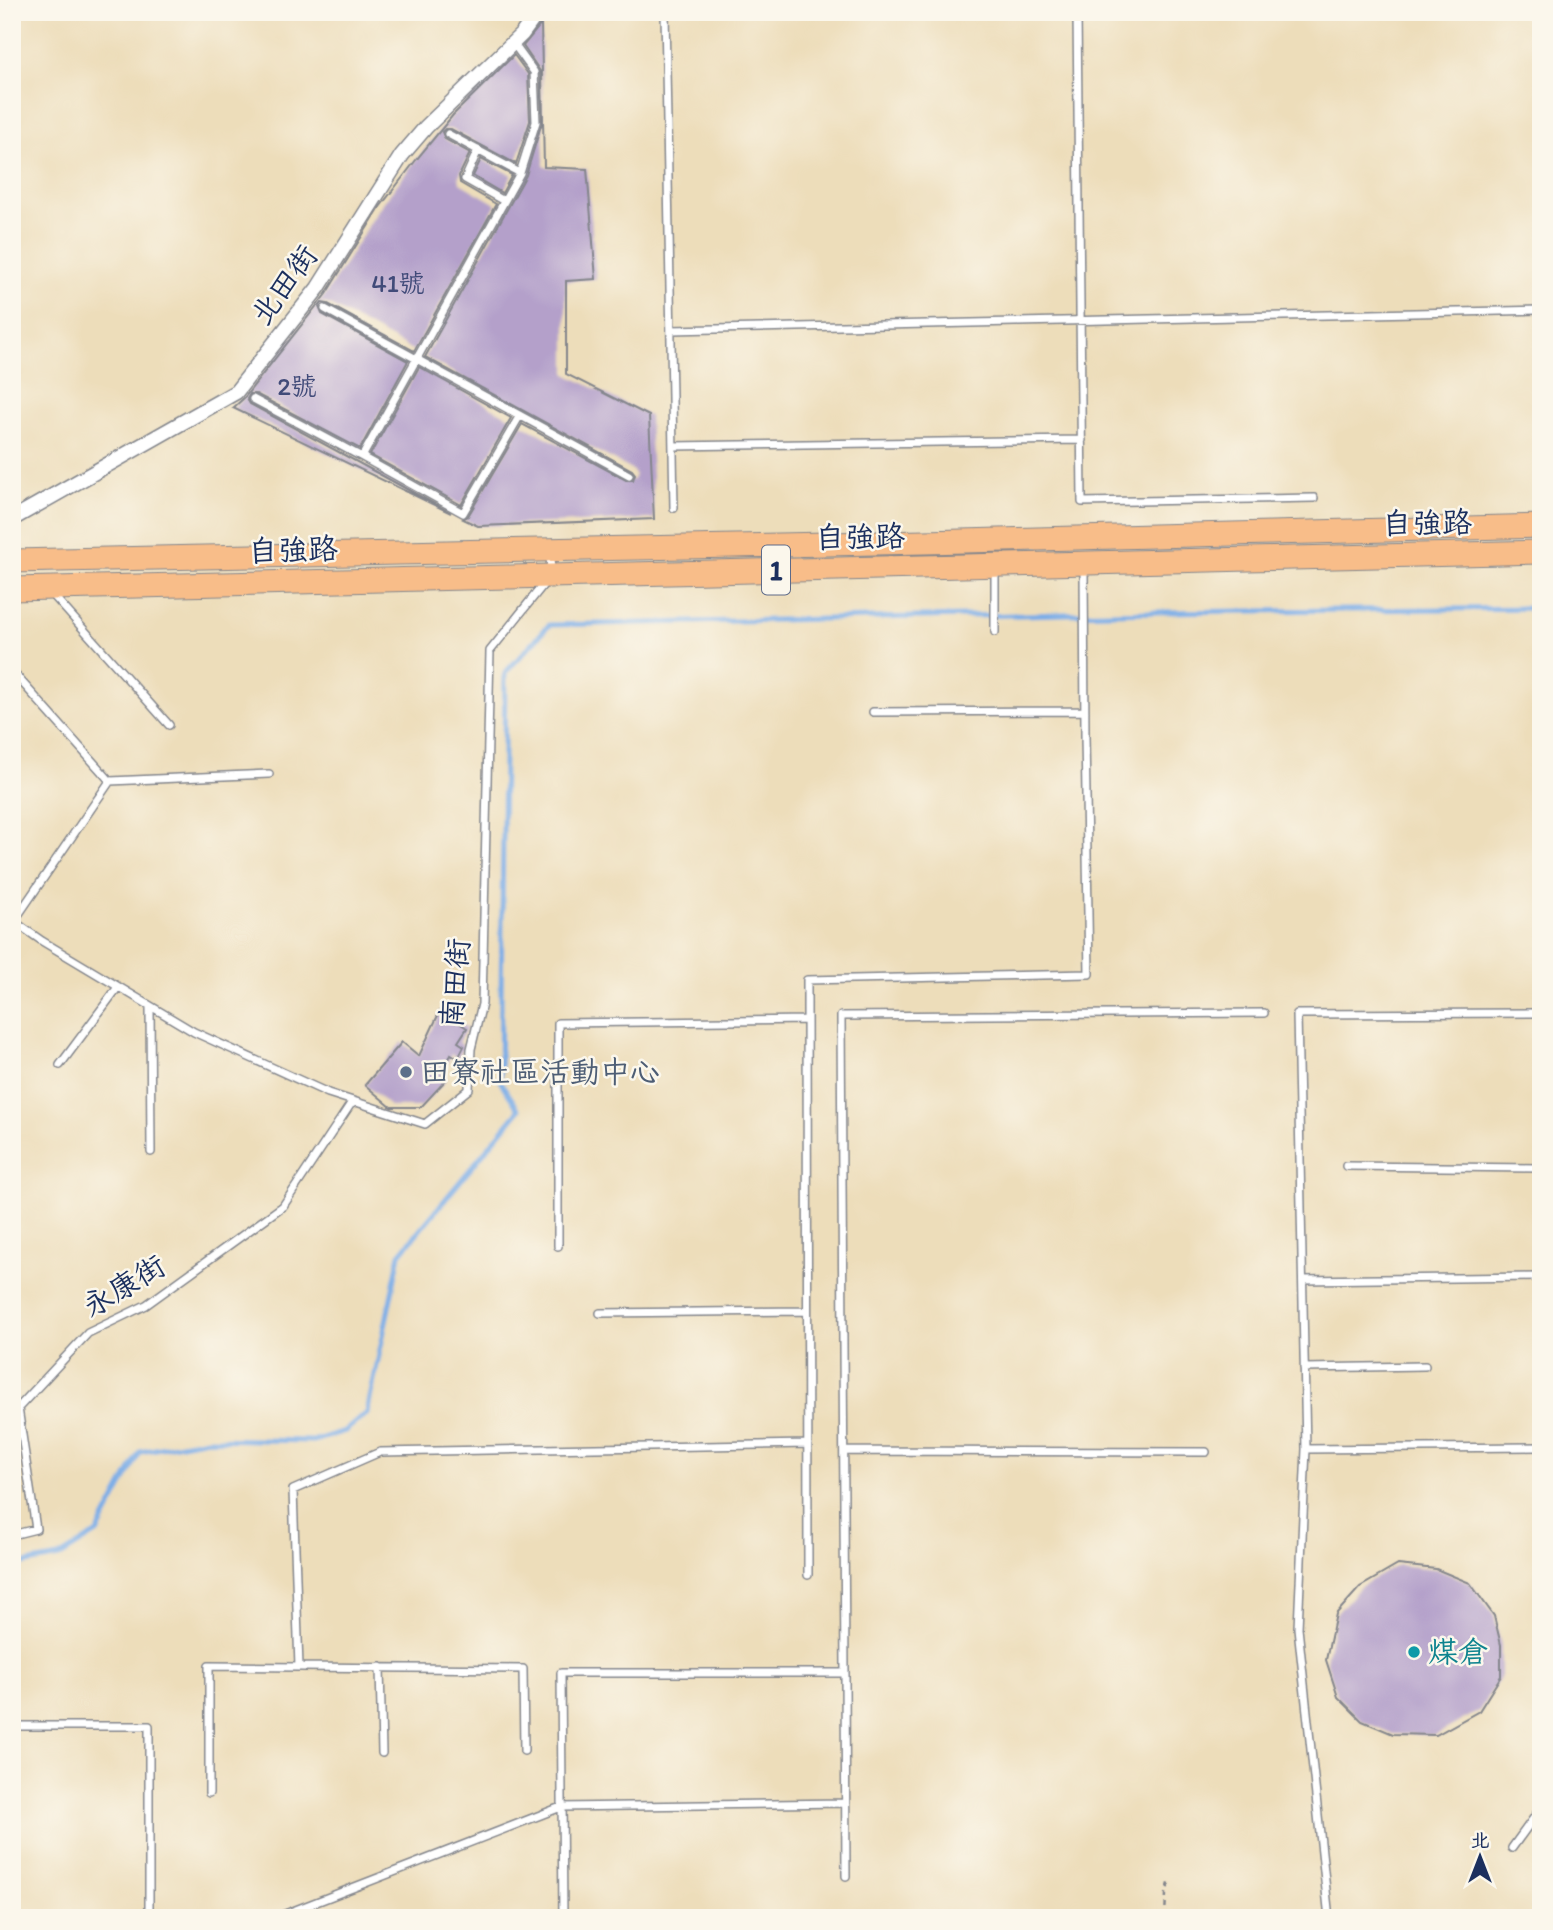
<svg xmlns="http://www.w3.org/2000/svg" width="1553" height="1930" font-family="Itim,'LXGW WenKai TC',sans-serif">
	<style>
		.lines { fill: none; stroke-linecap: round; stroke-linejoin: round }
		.stream { stroke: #7bade7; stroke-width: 5 }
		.building { fill: #b4a0ca }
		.lane-casing { stroke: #84868c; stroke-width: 10 }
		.street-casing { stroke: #84868c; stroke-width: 17 }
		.primary-casing { stroke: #84868c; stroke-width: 25 }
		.path { stroke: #84868c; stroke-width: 2.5; stroke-dasharray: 5 5; stroke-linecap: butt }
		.lane { stroke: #fff; stroke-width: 7 }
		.street { stroke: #fff; stroke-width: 14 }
		.primary { stroke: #f8bd89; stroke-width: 23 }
		.service-dot { fill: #5c6f8a; stroke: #fbf7ec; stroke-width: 2.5 }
		.culture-dot { fill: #0f9aa8; stroke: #fbf7ec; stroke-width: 2.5 }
		.labels { text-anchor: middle; stroke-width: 5; stroke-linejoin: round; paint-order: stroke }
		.number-label { font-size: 26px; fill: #414b79 }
		.shield { fill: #fbf7ec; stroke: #5e6b89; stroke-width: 2 }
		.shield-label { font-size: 28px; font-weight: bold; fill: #1b2f5e }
		.street-label { font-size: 30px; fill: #1b2f5e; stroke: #fbf7ec }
		.service-label { font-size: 30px; fill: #4e5e75; stroke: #fbf7ec; text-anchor: start }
		.culture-label { font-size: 30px; fill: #0d838f; stroke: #fbf7ec; text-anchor: start }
	</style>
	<rect width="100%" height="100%" fill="#fbf7ec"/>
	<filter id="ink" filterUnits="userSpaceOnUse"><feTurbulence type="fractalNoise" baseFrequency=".0143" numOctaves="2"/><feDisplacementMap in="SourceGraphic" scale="14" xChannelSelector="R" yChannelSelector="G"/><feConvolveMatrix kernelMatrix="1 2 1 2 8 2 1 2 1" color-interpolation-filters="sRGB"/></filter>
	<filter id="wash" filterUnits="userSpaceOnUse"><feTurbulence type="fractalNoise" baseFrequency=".00686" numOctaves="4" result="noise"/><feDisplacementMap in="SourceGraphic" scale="28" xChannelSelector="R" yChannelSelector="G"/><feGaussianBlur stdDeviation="1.57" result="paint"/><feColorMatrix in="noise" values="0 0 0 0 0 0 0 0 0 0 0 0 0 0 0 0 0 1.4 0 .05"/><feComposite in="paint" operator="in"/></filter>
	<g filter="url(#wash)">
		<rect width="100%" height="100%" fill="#edddba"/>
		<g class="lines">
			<path class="stream" d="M 12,1566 L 59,1557 L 97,1533 L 140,1452 L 207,1439 L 313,1441 L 345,1431 L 367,1413 L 400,1254 L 519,1110 L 500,1081 L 505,673 L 549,625 L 1155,612 L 1541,608"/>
		</g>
		<g id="blocks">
			<path class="building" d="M 541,24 L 544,167 L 587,169 L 596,279 L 566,281 L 566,374 L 649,416 L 654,519 L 478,526 L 463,519 L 468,516 L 522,424 L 626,480 L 633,480 L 635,474 L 632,470 L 425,357 L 526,175 L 542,122 L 540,71 L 523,46 Z
				M 514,55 L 528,74 L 530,121 L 516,164 L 451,129 L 445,129 L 442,132 L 445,139 L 470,153 L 459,176 L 460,183 L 496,204 L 414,351 L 328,304 L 322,303 L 319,307 L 322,314 L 408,361 L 360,449 L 256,394 L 250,394 L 247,399 L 250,404 L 451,513 L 233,408 L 244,398 L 326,294 L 380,207 L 416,160 L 453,115 Z
				M 481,159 L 512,175 L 502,193 L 473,176 Z
				M 419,367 L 511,418 L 461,505 L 370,455 Z
				M 440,1011 L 467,1028 L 458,1042 L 464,1046 L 458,1058 L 451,1054 L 442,1077 L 446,1080 L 421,1107 L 391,1107 L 365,1085 L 402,1042 L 419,1056 Z
				M 1398,1565 L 1436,1569 L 1470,1583 L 1494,1616 L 1501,1645 L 1501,1676 L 1479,1711 L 1436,1735 L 1393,1734 L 1362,1721 L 1338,1697 L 1326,1660 L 1336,1614 L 1360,1587 Z"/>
		</g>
	</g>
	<g filter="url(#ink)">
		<use href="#blocks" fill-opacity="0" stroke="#84868c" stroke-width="2"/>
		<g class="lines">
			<defs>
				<path id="lane" d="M 665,12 L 674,508
					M 1077,12 L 1082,502 L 1314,498
					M 513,43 L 534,72 L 536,122 L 520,173 L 362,457 L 463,513 L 519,417
					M 448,134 L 520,173
					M 478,150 L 465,179 L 504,201
					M 325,309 L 629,475
					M 671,330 L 1541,310
					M 253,399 L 362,457
					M 673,446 L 1082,440
					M 995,570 L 995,632
					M 52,594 L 169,725
					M 12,671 L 110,781
					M 873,712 L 1085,711
					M 110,781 L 269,774
					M 12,920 L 42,941 L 194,1032 L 328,1093 L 425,1124 L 469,1089 L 471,1049 L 482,1004 L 490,651 L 551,575 L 550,554
					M 14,921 L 110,781
					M 150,1006 L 151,1152
					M 1541,1013 L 1297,1014 L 1306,1449 L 1541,1447
					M 60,1065 L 118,987
					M 1346,1166 L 1541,1168
					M 558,1246 L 558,1023 L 807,1020
					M 1303,1280 L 1541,1277
					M 600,1313 L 807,1311
					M 1304,1368 L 1425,1366
					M 1306,1449 L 1298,1628 L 1329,1918
					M 844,1451 L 1206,1452
					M 12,1535 L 36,1529 L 18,1408 L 88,1333 L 146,1305 L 283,1206 L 350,1105 L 355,1102
					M 808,1575 L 807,980 L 1089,974 L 1085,735 L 1084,567
					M 299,1667 L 523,1669 L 524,1751
					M 380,1667 L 382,1753
					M 845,1673 L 846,1876
					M 12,1726 L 149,1726 L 149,1918
					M 209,1793 L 209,1666 L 299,1667 L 293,1490 L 380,1452 L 808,1444
					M 1512,1848 L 1541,1808
					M 275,1918 L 561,1807 L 844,1803
					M 563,1918 L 561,1673 L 845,1673 L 841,1016 L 1264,1013"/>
				<path id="street" d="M 12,519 L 236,392 L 318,288 L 402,155 L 426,127 L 522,34 L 538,12"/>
				<path id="primary" d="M 12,561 L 925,542 L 1541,526
					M 12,589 L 1541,552"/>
			</defs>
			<use href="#lane" class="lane-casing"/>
			<use href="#street" class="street-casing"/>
			<use href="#primary" class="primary-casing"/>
			<path class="path" d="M 1165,1918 L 1166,1894 L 1170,1880"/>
			<use href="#lane" class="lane"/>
			<use href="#street" class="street"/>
			<use href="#primary" class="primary"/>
		</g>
	</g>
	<circle class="service-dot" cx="406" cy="1072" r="7"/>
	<circle class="culture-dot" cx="1414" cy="1652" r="7"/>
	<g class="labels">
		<g class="number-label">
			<text x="398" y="292">41號</text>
			<text x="297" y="395">2號</text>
		</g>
		<rect class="shield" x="762" y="545.5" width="28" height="49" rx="5"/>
		<g class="shield-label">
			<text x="776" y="580">1</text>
		</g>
		<g class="street-label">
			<text transform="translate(284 285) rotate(-54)" y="10">北田街</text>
			<text transform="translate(1427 523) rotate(-1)" y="10">自強路</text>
			<text transform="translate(860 537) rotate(-1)" y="10">自強路</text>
			<text transform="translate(293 550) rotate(-2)" y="10">自強路</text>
			<text transform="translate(455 983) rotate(-85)" y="10">南田街</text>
			<text transform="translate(124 1286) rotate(-31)" y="10">永康街</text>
		</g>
		<g class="service-label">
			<text x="420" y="1082">田寮社區活動中心</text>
		</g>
		<g class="culture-label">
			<text x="1428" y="1662">煤倉</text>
		</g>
	</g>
	<rect width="1553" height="1930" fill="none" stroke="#fbf7ec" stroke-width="42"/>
	<g transform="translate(1480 1857)" stroke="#fbf7ec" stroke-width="5" paint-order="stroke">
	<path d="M0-5L12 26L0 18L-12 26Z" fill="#1b2f5e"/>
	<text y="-10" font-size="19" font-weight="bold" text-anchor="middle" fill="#1b2f5e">北</text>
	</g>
</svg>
